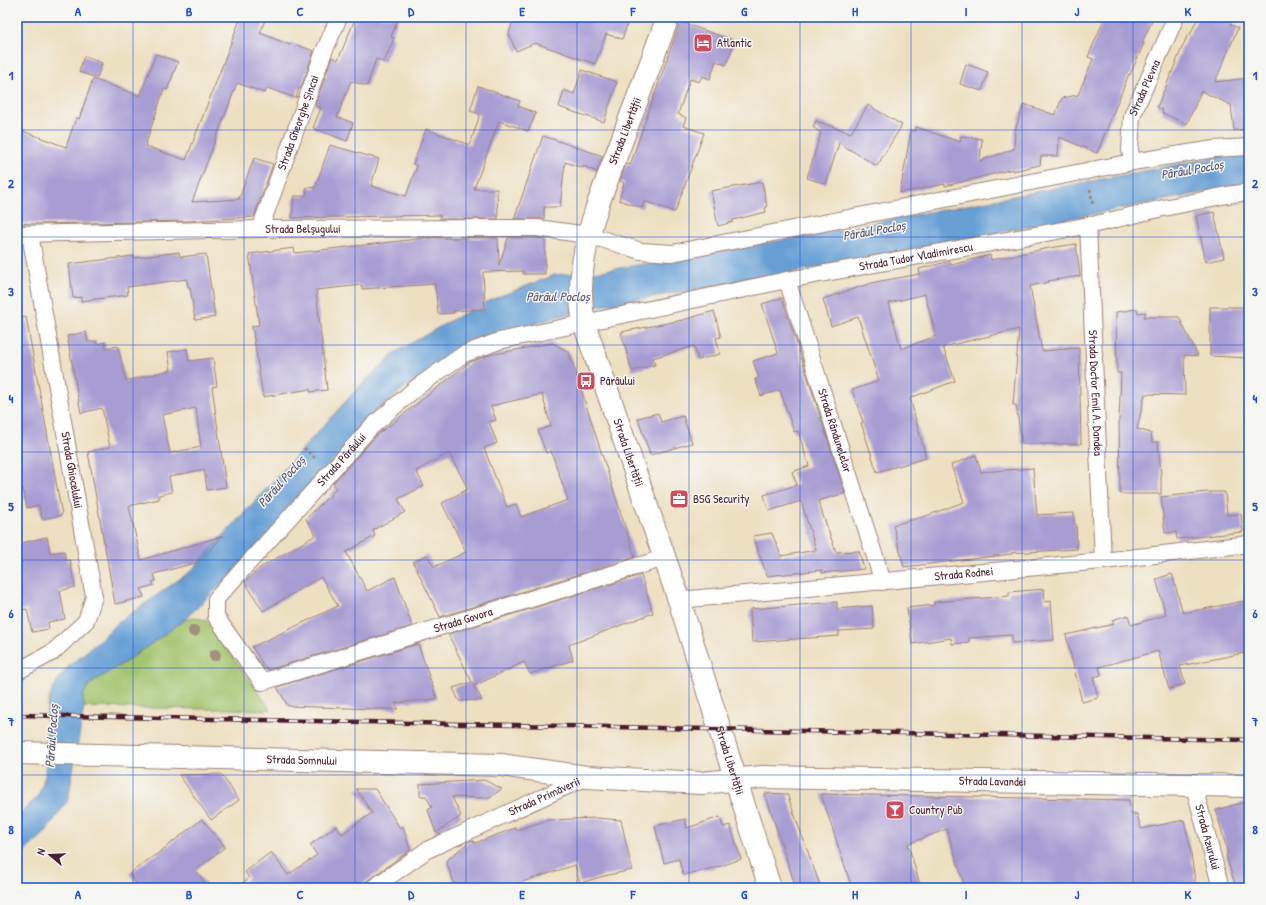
<svg xmlns="http://www.w3.org/2000/svg" width="1266" height="905" font-family="'Patrick Hand',sans-serif">
	<style>
		.green { fill: #a3c56e; stroke: #76724c }
		.water { fill: #67a0d6; stroke: #586080 }
		.building { fill: #a89dd3; fill-rule: evenodd }
		.lines { fill: none; stroke-linecap: round; stroke-linejoin: round }
		.street-casing { stroke: #9c8076; stroke-width: 18 }
		.secondary-casing { stroke: #9c8076; stroke-width: 24 }
		.path { stroke: #9c8076; stroke-width: 2.5; stroke-dasharray: 3 3; stroke-linecap: butt }
		.street { stroke: #fff; stroke-width: 16 }
		.secondary { stroke: #fff; stroke-width: 22 }
		.rail-casing { stroke: #4a1f2b; stroke-width: 4.5 }
		.rail { stroke: #f6f6f2; stroke-width: 3; stroke-dasharray: 9; stroke-linecap: butt }
		.tree { fill: #a2917a }
		.grid { fill: none; stroke: #1d4ed8; stroke-width: 1; stroke-opacity: 0.55 }
		.labels { text-anchor: middle; stroke-width: 3; stroke-linejoin: round; paint-order: stroke }
		.poi-label { font-size: 12px; fill: #4a1f2b; stroke: #f6f6f2; text-anchor: start }
		.street-label { font-size: 12px; fill: #4a1f2b; stroke: #f6f6f2 }
		.water-label { font-size: 13px; font-style: italic; fill: #56536f; stroke: #f6f6f2 }
		.neatline { fill: none; stroke: #1d4ed8; stroke-width: 1.5 }
		.grid-label { font-size: 13px; text-anchor: middle; font-weight: bold; fill: #1d4ed8 }
	</style>
	<rect width="100%" height="100%" fill="#f6f6f2"/>
	<filter id="ink" filterUnits="userSpaceOnUse"><feTurbulence type="fractalNoise" baseFrequency=".025" numOctaves="2"/><feDisplacementMap in="SourceGraphic" scale="8" xChannelSelector="R" yChannelSelector="G"/><feConvolveMatrix kernelMatrix="1 2 1 2 8 2 1 2 1" color-interpolation-filters="sRGB"/></filter>
	<filter id="wash" filterUnits="userSpaceOnUse"><feTurbulence type="fractalNoise" baseFrequency=".012" numOctaves="4" result="noise"/><feDisplacementMap in="SourceGraphic" scale="16" xChannelSelector="R" yChannelSelector="G"/><feGaussianBlur stdDeviation="0.9" result="paint"/><feColorMatrix in="noise" values="0 0 0 0 0 0 0 0 0 0 0 0 0 0 0 0 0 1.4 0 .05"/><feComposite in="paint" operator="in"/></filter>
	<g filter="url(#wash)">
		<rect width="100%" height="100%" fill="#ede0c1"/>
		<path class="green" d="M 195,617 L 207,621 L 271,710 L 84,707 L 83,696 L 88,686 L 99,678 L 130,659 L 184,620 Z"/>
		<path class="water" d="M 1249,153 L 1249,186 L 1222,189 L 779,275 L 605,305 L 556,317 L 500,335 L 405,387 L 378,410 L 232,574 L 184,620 L 130,659 L 99,678 L 88,686 L 83,696 L 84,707 L 68,800 L 44,834 L 17,858 L 17,816 L 38,797 L 45,776 L 47,707 L 51,693 L 58,680 L 70,665 L 92,647 L 119,622 L 191,571 L 358,388 L 396,352 L 455,318 L 493,299 L 555,275 L 602,271 L 728,250 L 816,234 L 1217,157 Z"/>
		<g id="blocks">
			<path class="building" d="M 241,17 L 266,17 L 260,33 L 290,45 L 291,43 L 314,51 L 301,88 L 299,88 L 296,98 L 267,88 L 265,93 L 237,83 L 192,202 L 239,199 L 254,158 L 273,164 L 254,217 L 189,221 L 36,224 L 17,223 L 17,129 L 66,147 L 76,118 L 79,119 L 93,79 L 140,96 L 156,54 L 178,62 L 167,90 L 164,89 L 145,146 L 186,160 Z
				M 356,17 L 399,17 L 391,37 L 394,38 L 384,62 L 376,59 L 367,86 L 351,81 L 337,117 L 353,123 L 347,141 L 313,128 L 321,108 L 315,105 L 332,57 L 338,60 Z
				M 514,17 L 630,17 L 622,39 L 606,34 L 595,64 L 535,43 L 516,51 L 509,34 Z
				M 1105,17 L 1154,17 L 1142,42 L 1144,43 L 1130,75 L 1129,74 L 1097,153 L 1059,137 L 1058,156 L 1041,156 L 1040,165 L 1013,171 L 1013,169 L 945,186 L 945,184 L 900,193 L 911,130 L 915,132 L 916,127 L 960,142 L 961,136 L 982,139 L 980,161 L 1014,149 L 1015,130 L 1024,104 L 1055,115 L 1062,98 L 1078,95 L 1093,59 L 1088,57 Z
				M 1198,17 L 1234,17 L 1230,24 L 1238,28 L 1215,82 L 1249,78 L 1249,129 L 1234,130 L 1231,105 L 1201,91 L 1187,124 L 1162,113 L 1163,110 L 1157,107 L 1188,34 L 1190,35 Z
				M 680,22 L 735,41 L 726,65 L 716,61 L 710,79 L 702,76 L 699,82 L 690,79 L 678,114 L 686,118 L 683,126 L 704,133 L 675,212 L 644,201 L 642,208 L 619,200 L 624,183 L 620,181 L 626,164 L 630,165 Z
				M 84,56 L 102,63 L 97,78 L 79,72 Z
				M 966,64 L 988,72 L 982,91 L 960,84 Z
				M 582,70 L 617,82 L 604,122 L 559,107 L 564,90 L 574,94 Z
				M 478,86 L 520,101 L 518,106 L 536,113 L 528,131 L 499,121 L 474,189 L 497,189 L 498,219 L 440,219 L 440,215 L 292,218 L 294,196 L 306,196 L 307,187 L 315,188 L 330,145 L 379,159 L 371,186 L 406,196 L 417,166 L 413,164 L 426,129 L 470,145 L 480,114 L 470,111 Z
				M 868,105 L 902,125 L 877,166 L 839,143 L 826,184 L 807,178 L 821,133 L 813,127 L 816,121 L 851,133 Z
				M 543,136 L 603,156 L 597,172 L 583,166 L 583,168 L 565,162 L 560,207 L 544,207 L 544,219 L 514,219 Z
				M 762,182 L 767,207 L 765,208 L 766,212 L 733,220 L 733,222 L 718,226 L 711,191 Z
				M 1214,212 L 1224,258 L 1206,262 L 1196,216 Z
				M 426,238 L 498,238 L 499,265 L 508,238 L 536,238 L 545,239 L 545,274 L 523,274 L 523,271 L 483,272 L 485,309 L 453,311 L 454,313 L 438,314 L 435,284 L 362,289 L 362,285 L 316,290 L 327,390 L 310,392 L 310,389 L 263,397 L 252,326 L 259,325 L 249,254 L 294,248 L 295,253 Z
				M 1076,244 L 1080,276 L 1048,281 L 1049,282 L 1030,286 L 1042,351 L 1079,348 L 1081,444 L 1022,444 L 1016,405 L 1013,405 L 1019,329 L 943,347 L 955,381 L 910,398 L 926,458 L 877,472 L 861,423 L 863,422 L 852,390 L 879,381 L 858,317 L 831,326 L 823,299 L 875,282 L 920,274 L 919,269 L 950,261 L 951,265 L 990,255 L 991,260 L 1049,248 ZM 925,294 L 936,336 L 901,349 L 889,303 Z
				M 179,252 L 180,257 L 206,254 L 215,317 L 195,320 L 190,287 L 188,287 L 187,279 L 127,287 L 128,295 L 81,301 L 81,297 L 73,298 L 69,264 L 134,256 L 134,258 Z
				M 782,298 L 845,493 L 818,501 L 836,552 L 859,551 L 864,569 L 822,573 L 822,570 L 767,576 L 753,536 L 772,533 L 781,556 L 816,550 L 801,501 L 769,511 L 764,495 L 797,485 L 792,472 L 809,466 L 798,431 L 794,432 L 780,390 L 761,396 L 755,379 L 759,378 L 753,361 L 778,353 L 762,304 Z
				M 1210,307 L 1249,307 L 1249,358 L 1210,356 Z
				M 1137,309 L 1138,313 L 1146,312 L 1144,317 L 1179,317 L 1198,356 L 1184,355 L 1185,395 L 1145,394 L 1137,429 L 1151,433 L 1152,442 L 1158,442 L 1161,475 L 1161,494 L 1120,494 L 1119,419 L 1121,373 L 1117,373 L 1116,312 Z
				M 714,311 L 721,337 L 716,338 L 720,354 L 698,360 L 694,346 L 653,358 L 655,365 L 632,371 L 621,332 L 683,320 Z
				M 26,317 L 62,515 L 42,519 L 39,505 L 27,508 L 23,489 L 17,491 L 17,318 Z
				M 86,332 L 88,342 L 96,341 L 97,344 L 105,342 L 106,348 L 118,346 L 126,381 L 171,370 L 168,352 L 187,349 L 189,361 L 213,358 L 217,386 L 212,387 L 226,487 L 207,490 L 204,469 L 169,477 L 172,492 L 159,495 L 159,499 L 129,506 L 141,560 L 223,536 L 199,562 L 154,574 L 156,581 L 152,582 L 154,585 L 141,589 L 144,597 L 115,604 L 88,452 L 110,447 L 102,408 L 81,413 L 67,336 ZM 196,408 L 201,447 L 170,453 L 162,415 Z
				M 552,343 L 569,352 L 635,557 L 440,617 L 413,562 L 427,555 L 434,567 L 466,552 L 442,503 L 468,489 L 449,453 L 416,471 L 424,486 L 398,499 L 405,512 L 373,530 L 375,536 L 346,552 L 367,591 L 395,577 L 412,626 L 268,670 L 266,667 L 265,668 L 252,647 L 338,606 L 321,577 L 263,611 L 245,582 L 260,568 L 316,535 L 306,519 L 327,498 L 330,497 L 330,495 L 336,488 L 333,483 L 377,435 L 446,381 L 470,362 L 490,355 ZM 542,394 L 551,426 L 538,431 L 546,453 L 551,451 L 568,500 L 521,517 L 516,504 L 507,507 L 484,448 L 497,443 L 489,422 L 496,420 L 491,406 Z
				M 658,413 L 661,422 L 683,416 L 692,443 L 650,455 L 638,418 Z
				M 976,455 L 981,472 L 1033,468 L 1037,515 L 1074,513 L 1074,524 L 1076,524 L 1077,549 L 1011,553 L 1012,554 L 904,567 L 893,525 L 926,516 L 964,502 L 951,465 Z
				M 1207,492 L 1225,492 L 1227,515 L 1241,514 L 1243,532 L 1177,539 L 1176,532 L 1165,533 L 1161,497 Z
				M 47,537 L 50,553 L 64,551 L 66,561 L 70,560 L 75,587 L 60,591 L 65,619 L 48,622 L 49,629 L 32,632 L 27,609 L 17,611 L 17,544 Z
				M 1172,574 L 1183,613 L 1249,600 L 1249,652 L 1180,666 L 1185,684 L 1169,689 L 1158,651 L 1099,667 L 1101,675 L 1093,677 L 1098,698 L 1082,702 L 1066,635 L 1114,624 L 1112,620 L 1128,615 L 1131,625 L 1166,615 L 1156,579 Z
				M 641,575 L 653,613 L 569,645 L 573,660 L 530,674 L 524,662 L 474,686 L 482,700 L 459,701 L 453,688 L 472,682 L 448,634 Z
				M 1044,589 L 1045,602 L 1051,601 L 1054,640 L 1012,643 L 1012,635 L 969,638 L 969,642 L 952,644 L 951,638 L 912,644 L 907,608 L 934,605 L 934,602 L 1009,596 L 1009,592 Z
				M 837,602 L 837,609 L 872,606 L 874,629 L 839,631 L 839,636 L 752,642 L 750,609 Z
				M 418,644 L 437,699 L 395,703 L 398,709 L 376,709 L 288,706 L 277,687 Z
				M 221,774 L 239,800 L 211,820 L 179,775 Z
				M 484,780 L 502,789 L 488,798 L 452,797 L 461,816 L 436,833 L 428,810 L 432,807 L 426,796 L 420,796 L 420,784 Z
				M 356,789 L 375,789 L 400,828 L 403,826 L 410,850 L 357,888 L 237,888 L 249,878 L 245,872 L 271,852 L 288,875 L 317,855 L 310,845 L 336,826 L 342,834 L 372,813 Z
				M 765,793 L 787,794 L 821,888 L 796,888 Z
				M 821,794 L 1129,800 L 1131,814 L 1137,814 L 1141,829 L 1184,820 L 1190,847 L 1196,888 L 965,888 L 947,829 L 908,844 L 921,888 L 852,888 Z
				M 1249,801 L 1249,888 L 1236,888 L 1226,855 L 1228,854 L 1216,810 Z
				M 720,817 L 723,827 L 730,825 L 741,859 L 718,867 L 683,875 L 679,859 L 664,863 L 655,826 L 685,819 L 687,828 Z
				M 597,818 L 621,820 L 632,870 L 604,876 L 580,883 L 575,865 L 516,884 L 517,888 L 456,888 L 446,861 L 470,841 L 473,840 L 475,843 L 515,828 L 516,830 L 548,820 Z
				M 202,819 L 225,847 L 196,870 L 208,888 L 140,888 L 129,874 L 155,855 L 156,855 Z"/>
		</g>
	</g>
	<g filter="url(#ink)">
		<use href="#blocks" fill-opacity="0" stroke="#9c8076" stroke-width="1"/>
		<g class="lines">
			<defs>
				<g id="street">
					<path id="s1" d="M 1132,162 L 1130,150 L 1132,116 L 1176,17"/>
					<path id="s2" d="M 1088,225 L 1103,561"/>
					<path id="s3" d="M 260,229 L 323,54 L 339,17"/>
					<path id="s4" d="M 17,234 L 260,229 L 537,228 L 588,235 L 641,251 L 672,253 L 1132,162 L 1214,149 L 1249,147"/>
					<path id="s5" d="M 787,280 L 883,582"/>
					<path id="s6" d="M 664,558 L 262,682 L 216,617 L 216,599 L 370,428 L 417,387 L 464,354 L 499,341 L 787,280 L 1096,224 L 1159,209 L 1227,195 L 1249,192"/>
					<path id="s7" d="M 679,600 L 1103,561 L 1249,544"/>
					<path d="M 17,671 L 20,670 L 53,652 L 86,621 L 94,597 L 30,234"/>
					<path id="s8" d="M 1194,786 L 1221,888"/>
					<path id="s9" d="M 373,888 L 427,850 L 587,777"/>
				</g>
				<g id="secondary">
					<path id="s10" d="M 668,17 L 598,204 C 585,243 576,282 584,323 L 679,600 L 770,888"/>
					<path id="s11" d="M 17,753 L 501,765 L 587,777 L 701,783 L 762,777 L 1249,786"/>
				</g>
			</defs>
			<use href="#street" class="street-casing"/>
			<use href="#secondary" class="secondary-casing"/>
			<path class="path" d="M 1090,189 L 1093,206
				M 304,448 L 317,460"/>
			<use href="#street" class="street"/>
			<use href="#secondary" class="secondary"/>
			<defs>
				<path id="rail" d="M 17,715 L 1249,740"/>
			</defs>
			<use href="#rail" class="rail-casing"/>
			<use href="#rail" class="rail"/>
		</g>
		<g class="tree">
			<circle cx="194" cy="631" r="6"/>
			<circle cx="215" cy="655" r="6"/>
		</g>
	</g>
	<path class="grid" d="M 133,17 L 133,888M 244,17 L 244,888M 355,17 L 355,888M 466,17 L 466,888M 577,17 L 577,888M 689,17 L 689,888M 800,17 L 800,888M 911,17 L 911,888M 1022,17 L 1022,888M 1133,17 L 1133,888M 17,130 L 1249,130M 17,237 L 1249,237M 17,345 L 1249,345M 17,452 L 1249,452M 17,560 L 1249,560M 17,668 L 1249,668M 17,775 L 1249,775"/>
	<defs>
		<symbol id="hotel-square" viewBox="-11 -11 22 22"><rect x="-9" y="-9" width="18" height="18" rx="4" fill="#d1495b" stroke="#f6f6f2"/><path d="M-6-4.5h1.5V1H6V5H4.5V3h-9V5H-6ZM-4 0a1.8 1.8 0 1 1 3.6 0ZM.5 0V-2.5h3Q6-2.5 6 0Z" fill="#fff"/></symbol>
		<symbol id="bus-square" viewBox="-11 -11 22 22"><rect x="-9" y="-9" width="18" height="18" rx="4" fill="#d1495b" stroke="#f6f6f2"/><path d="M-5-6H5V4H4V6H2V4H-2V6H-4V4H-5ZM-3.5-4V0h7V-4ZM-3.5 1.2v1.5H-2V1.2ZM2 1.2v1.5H3.5V1.2Z" fill="#fff"/></symbol>
		<symbol id="office-square" viewBox="-11 -11 22 22"><rect x="-9" y="-9" width="18" height="18" rx="4" fill="#d1495b" stroke="#f6f6f2"/><path d="M-6-3h4V-5.5h4V-3h4V5H-6ZM-1-4.5V-3h2v-1.5ZM-6 0V1H6V0Z" fill="#fff"/></symbol>
		<symbol id="bar-square" viewBox="-11 -11 22 22"><rect x="-9" y="-9" width="18" height="18" rx="4" fill="#d1495b" stroke="#f6f6f2"/><path d="M-6-5H6L.8 .8V4.5H3.5V6h-7V4.5H-.8V.8Z" fill="#fff"/></symbol>
	</defs>
	<g fill-rule="evenodd">
		<use href="#hotel-square" x="692" y="32" width="22" height="22"/>
		<use href="#bus-square" x="575" y="370" width="22" height="22"/>
		<use href="#office-square" x="668" y="488" width="22" height="22"/>
		<use href="#bar-square" x="884" y="799" width="22" height="22"/>
	</g>
	<g class="labels">
		<g class="poi-label">
			<text x="717" y="47">Atlantic</text>
			<text x="600" y="385">Pârâului</text>
			<text x="693" y="503">BSG Security</text>
			<text x="909" y="814">Country Pub</text>
		</g>
		<g class="street-label">
			<text dy="4" stroke="none"><textPath href="#s1" startOffset="77">Strada Plevna</textPath></text>
			<text dy="4" stroke="none"><textPath href="#s3" startOffset="113">Strada Gheorghe Șincai</textPath></text>
			<text transform="translate(625 131) rotate(-69)" y="4">Strada Libertății</text>
			<text dy="4" stroke="none"><textPath href="#s4" startOffset="286">Strada Belșugului</textPath></text>
			<text dy="4" stroke="none"><textPath href="#s6" startOffset="1331">Strada Tudor Vladimirescu</textPath></text>
			<text dy="4" stroke="none"><textPath href="#s2" startOffset="168">Strada Doctor Emil A. Dandea</textPath></text>
			<text dy="4" stroke="none"><textPath href="#s5" startOffset="158">Strada Rândunelelor</textPath></text>
			<text dy="4" stroke="none"><textPath href="#s10" startOffset="458">Strada Libertății</textPath></text>
			<text dy="4" stroke="none"><textPath href="#s6" startOffset="706">Strada Pârâului</textPath></text>
			<text transform="translate(72 470) rotate(80)" y="4">Strada Ghiocelului</text>
			<text dy="4" stroke="none"><textPath href="#s7" startOffset="286">Strada Rodnei</textPath></text>
			<text transform="translate(463 620) rotate(-17)" y="4">Strada Govora</text>
			<text dy="4" stroke="none"><textPath href="#s11" startOffset="285">Strada Somnului</textPath></text>
			<text dy="4" stroke="none"><textPath href="#s10" startOffset="782">Strada Libertății</textPath></text>
			<text dy="4" stroke="none"><textPath href="#s11" startOffset="977">Strada Lavandei</textPath></text>
			<text dy="4" stroke="none"><textPath href="#s9" startOffset="195">Strada Primăverii</textPath></text>
			<text dy="4" stroke="none"><textPath href="#s8" startOffset="53">Strada Azurului</textPath></text>
		</g>
		<g class="water-label">
			<text transform="translate(1192 169) rotate(-10)" y="5">Pârâul Pocloș</text>
			<text transform="translate(874 230) rotate(-10)" y="5">Pârâul Pocloș</text>
			<text x="558" y="301">Pârâul Pocloș</text>
			<text transform="translate(281 481) rotate(-48)" y="5">Pârâul Pocloș</text>
			<text transform="translate(51 736) rotate(-86)" y="5">Pârâul Pocloș</text>
		</g>
	</g>
	<rect width="1266" height="905" fill="none" stroke="#f6f6f2" stroke-width="44"/>
	<g transform="translate(50 855) rotate(289)" stroke="#f6f6f2" stroke-width="3" paint-order="stroke">
	<path d="M0-3L7 15L0 10L-7 15Z" fill="#4a1f2b"/>
	<text y="-6" font-size="11" font-weight="bold" text-anchor="middle" fill="#4a1f2b">N</text>
	</g>
	<rect x="22" y="22" width="1222" height="861" class="neatline"/>
	<g class="grid-label">
		<text x="78" y="16">A</text>
		<text x="189" y="16">B</text>
		<text x="300" y="16">C</text>
		<text x="411" y="16">D</text>
		<text x="522" y="16">E</text>
		<text x="633" y="16">F</text>
		<text x="744" y="16">G</text>
		<text x="855" y="16">H</text>
		<text x="966" y="16">I</text>
		<text x="1077" y="16">J</text>
		<text x="1188" y="16">K</text>
		<text x="11" y="80">1</text>
		<text x="1255" y="80">1</text>
		<text x="11" y="188">2</text>
		<text x="1255" y="188">2</text>
		<text x="11" y="296">3</text>
		<text x="1255" y="296">3</text>
		<text x="11" y="403">4</text>
		<text x="1255" y="403">4</text>
		<text x="11" y="511">5</text>
		<text x="1255" y="511">5</text>
		<text x="11" y="618">6</text>
		<text x="1255" y="618">6</text>
		<text x="11" y="726">7</text>
		<text x="1255" y="726">7</text>
		<text x="11" y="834">8</text>
		<text x="1255" y="834">8</text>
		<text x="78" y="899">A</text>
		<text x="189" y="899">B</text>
		<text x="300" y="899">C</text>
		<text x="411" y="899">D</text>
		<text x="522" y="899">E</text>
		<text x="633" y="899">F</text>
		<text x="744" y="899">G</text>
		<text x="855" y="899">H</text>
		<text x="966" y="899">I</text>
		<text x="1077" y="899">J</text>
		<text x="1188" y="899">K</text>
	</g>
</svg>
